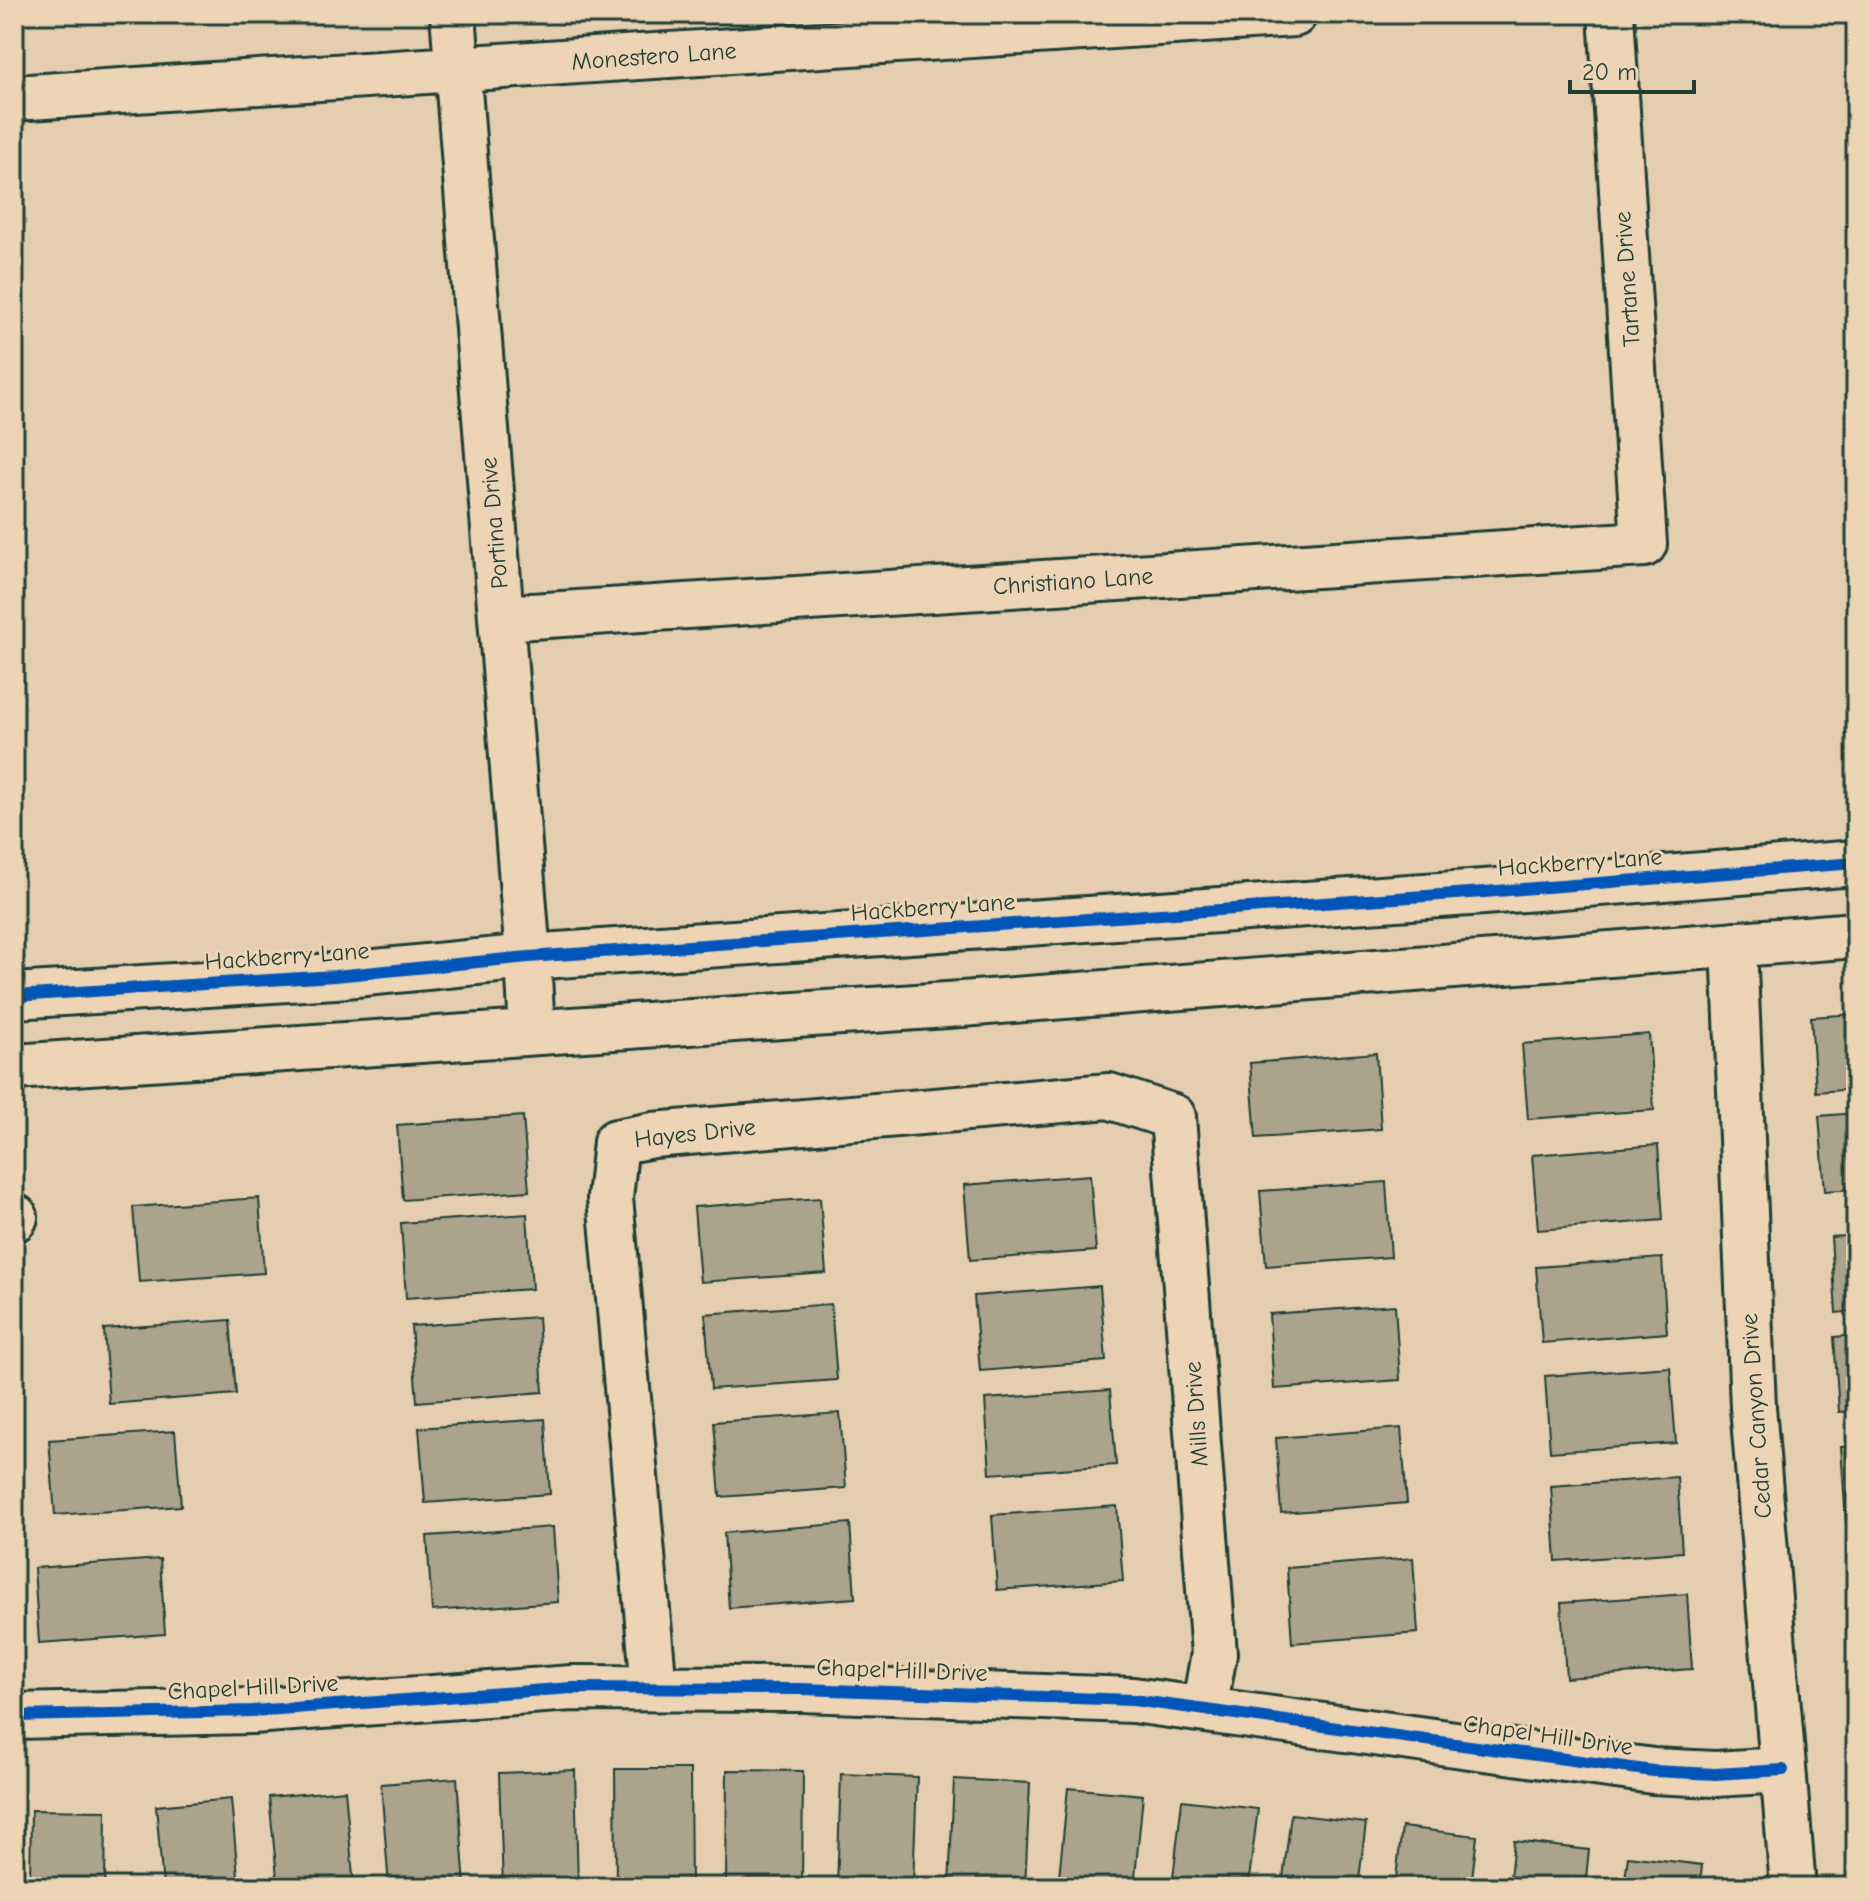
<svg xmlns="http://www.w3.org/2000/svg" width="1870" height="1901" font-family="'Comic Neue',sans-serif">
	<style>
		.building { fill: #aba38b; stroke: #1f3d34; stroke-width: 2 }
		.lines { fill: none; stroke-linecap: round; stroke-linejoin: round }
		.minor-casing { stroke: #1f3d34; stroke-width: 50 }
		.minor { stroke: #edd4b5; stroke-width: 44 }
		.cycleway-casing { stroke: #edd4b5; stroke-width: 17 }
		.cycleway { stroke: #0057b8; stroke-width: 12 }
		.labels { text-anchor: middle; stroke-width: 6; stroke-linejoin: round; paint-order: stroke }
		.street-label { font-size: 24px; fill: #1f3d34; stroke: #edd4b5 }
	</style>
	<rect width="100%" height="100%" fill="#e5ceb0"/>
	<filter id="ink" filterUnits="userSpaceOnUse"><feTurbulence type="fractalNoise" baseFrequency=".0125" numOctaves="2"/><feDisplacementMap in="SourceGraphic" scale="16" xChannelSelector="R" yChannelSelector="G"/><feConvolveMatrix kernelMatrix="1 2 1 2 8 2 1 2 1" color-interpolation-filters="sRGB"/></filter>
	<g filter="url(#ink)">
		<path class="building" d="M 1856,1014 L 1856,1089 L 1816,1092 L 1811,1017 Z
			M 1649,1034 L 1654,1110 L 1528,1119 L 1522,1044 Z
			M 1376,1053 L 1381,1129 L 1256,1138 L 1250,1063 Z
			M 1856,1113 L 1856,1189 L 1825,1191 L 1819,1116 Z
			M 523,1116 L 529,1191 L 403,1200 L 397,1125 Z
			M 1658,1145 L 1663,1220 L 1538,1230 L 1532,1155 Z
			M 1090,1175 L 1096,1251 L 970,1260 L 964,1185 Z
			M 1386,1182 L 1391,1257 L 1266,1266 L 1260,1191 Z
			M 259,1198 L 264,1273 L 139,1282 L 133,1207 Z
			M 820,1198 L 826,1273 L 700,1282 L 694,1207 Z
			M 527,1214 L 532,1289 L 406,1298 L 401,1223 Z
			M 1856,1235 L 1856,1311 L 1836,1313 L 1831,1237 Z
			M 1662,1258 L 1667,1333 L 1542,1343 L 1536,1267 Z
			M 1100,1286 L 1106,1361 L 980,1371 L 974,1296 Z
			M 831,1304 L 837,1380 L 711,1389 L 705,1314 Z
			M 1395,1305 L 1400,1380 L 1274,1389 L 1269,1314 Z
			M 538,1317 L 543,1392 L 417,1402 L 411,1326 Z
			M 230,1320 L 236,1394 L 109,1404 L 104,1329 Z
			M 1856,1335 L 1856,1411 L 1839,1412 L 1834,1337 Z
			M 1670,1367 L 1676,1443 L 1550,1452 L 1545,1376 Z
			M 1110,1390 L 1116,1465 L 990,1474 L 985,1399 Z
			M 840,1413 L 846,1488 L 720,1497 L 714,1422 Z
			M 545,1419 L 550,1494 L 425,1503 L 419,1428 Z
			M 1401,1428 L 1407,1503 L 1281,1513 L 1276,1438 Z
			M 175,1431 L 181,1506 L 55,1515 L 49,1440 Z
			M 1856,1446 L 1856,1521 L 1846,1522 L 1841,1447 Z
			M 1677,1477 L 1682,1552 L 1556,1561 L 1551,1486 Z
			M 1117,1506 L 1123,1581 L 997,1590 L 992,1515 Z
			M 850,1523 L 855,1598 L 729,1608 L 724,1533 Z
			M 553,1527 L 558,1602 L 432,1611 L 427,1536 Z
			M 1856,1544 L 1856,1614 L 1851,1545 Z
			M 1413,1558 L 1418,1633 L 1292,1643 L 1287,1568 Z
			M 160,1559 L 165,1634 L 39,1643 L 34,1568 Z
			M 1687,1594 L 1692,1669 L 1566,1678 L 1561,1603 Z
			M 615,1769 L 690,1769 L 691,1887 L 616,1887 Z
			M 575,1770 L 578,1887 L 503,1887 L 499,1773 Z
			M 727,1770 L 803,1771 L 802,1887 L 726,1887 Z
			M 841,1774 L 917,1777 L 913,1887 L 837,1887 Z
			M 457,1778 L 465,1887 L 389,1887 L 381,1784 Z
			M 954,1779 L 1030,1783 L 1025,1887 L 949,1887 Z
			M 1068,1788 L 1143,1795 L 1134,1887 L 1058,1887 Z
			M 345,1790 L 354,1887 L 278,1887 L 269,1797 Z
			M 231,1799 L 239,1887 L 163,1887 L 156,1806 Z
			M 1182,1800 L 1258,1809 L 1248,1887 L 1172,1887 Z
			M 31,1810 L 106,1811 L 105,1887 L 30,1887 Z
			M 1291,1814 L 1366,1823 L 1358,1887 L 1282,1887 Z
			M 1402,1827 L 1477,1836 L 1471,1887 L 1395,1887 Z
			M 1514,1841 L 1589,1850 L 1585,1887 L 1509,1887 Z
			M 1628,1856 L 1702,1865 L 1700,1887 L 1624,1887 Z"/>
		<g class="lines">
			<defs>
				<path id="minor" d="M 453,14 L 528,957 L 532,1032
					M 14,98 L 1294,14
					M 501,618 L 1644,544 L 1611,14
					M 1734,944 L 1753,1407 L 1793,1887
					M 14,996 L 335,976 L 528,957 L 1484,892 L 1856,863
					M 14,1067 L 962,1004 L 1856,935
					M 14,1219 L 15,1217
					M 654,1688 L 610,1198 L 616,1142 L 653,1135 L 1109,1096 L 1173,1117 L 1214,1654 L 1204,1709
					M 14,1716 L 252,1711 L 572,1688 L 801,1689 L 1133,1700 L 1653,1771 L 1715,1774 L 1783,1770"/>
			</defs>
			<use href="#minor" class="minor-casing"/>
			<use href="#minor" class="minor"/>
			<defs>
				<path id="cycleway" d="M 14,996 L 335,976 L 528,957 L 1484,892 L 1856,863
					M 14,1716 L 252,1711 L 572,1688 L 801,1689 L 1133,1700 L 1653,1771 L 1715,1774 L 1783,1770"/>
			</defs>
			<use href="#cycleway" class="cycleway-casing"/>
			<use href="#cycleway" class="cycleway"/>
		</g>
	</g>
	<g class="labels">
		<g class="street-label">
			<text transform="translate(654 56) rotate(-4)" y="8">Monestero Lane</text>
			<text transform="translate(1627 279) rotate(-94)" y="8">Tartane Drive</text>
			<text transform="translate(494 523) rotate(-95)" y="8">Portina Drive</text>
			<text transform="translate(1073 581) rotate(-4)" y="8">Christiano Lane</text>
			<text transform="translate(1580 862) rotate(-4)" y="8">Hackberry Lane</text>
			<text transform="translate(933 907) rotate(-4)" y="8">Hackberry Lane</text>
			<text transform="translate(287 956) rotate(-4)" y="8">Hackberry Lane</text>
			<text transform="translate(695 1133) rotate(-6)" y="8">Hayes Drive</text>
			<text transform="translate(1196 1414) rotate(-94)" y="8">Mills Drive</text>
			<text transform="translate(1756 1416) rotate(-94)" y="8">Cedar Canyon Drive</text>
			<text transform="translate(902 1670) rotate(2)" y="8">Chapel Hill Drive</text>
			<text transform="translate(253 1687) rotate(-3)" y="8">Chapel Hill Drive</text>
			<text transform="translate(1548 1735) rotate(8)" y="8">Chapel Hill Drive</text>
		</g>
	</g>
	<rect width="1870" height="1901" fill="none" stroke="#edd4b5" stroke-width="48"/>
	<rect x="24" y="24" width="1822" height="1853" fill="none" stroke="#1f3d34" stroke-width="3" filter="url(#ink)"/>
	<path d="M1570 80v12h124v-12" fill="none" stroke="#1f3d34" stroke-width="4"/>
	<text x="1582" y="80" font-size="24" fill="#1f3d34" stroke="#edd4b5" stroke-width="6" paint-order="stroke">20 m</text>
</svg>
